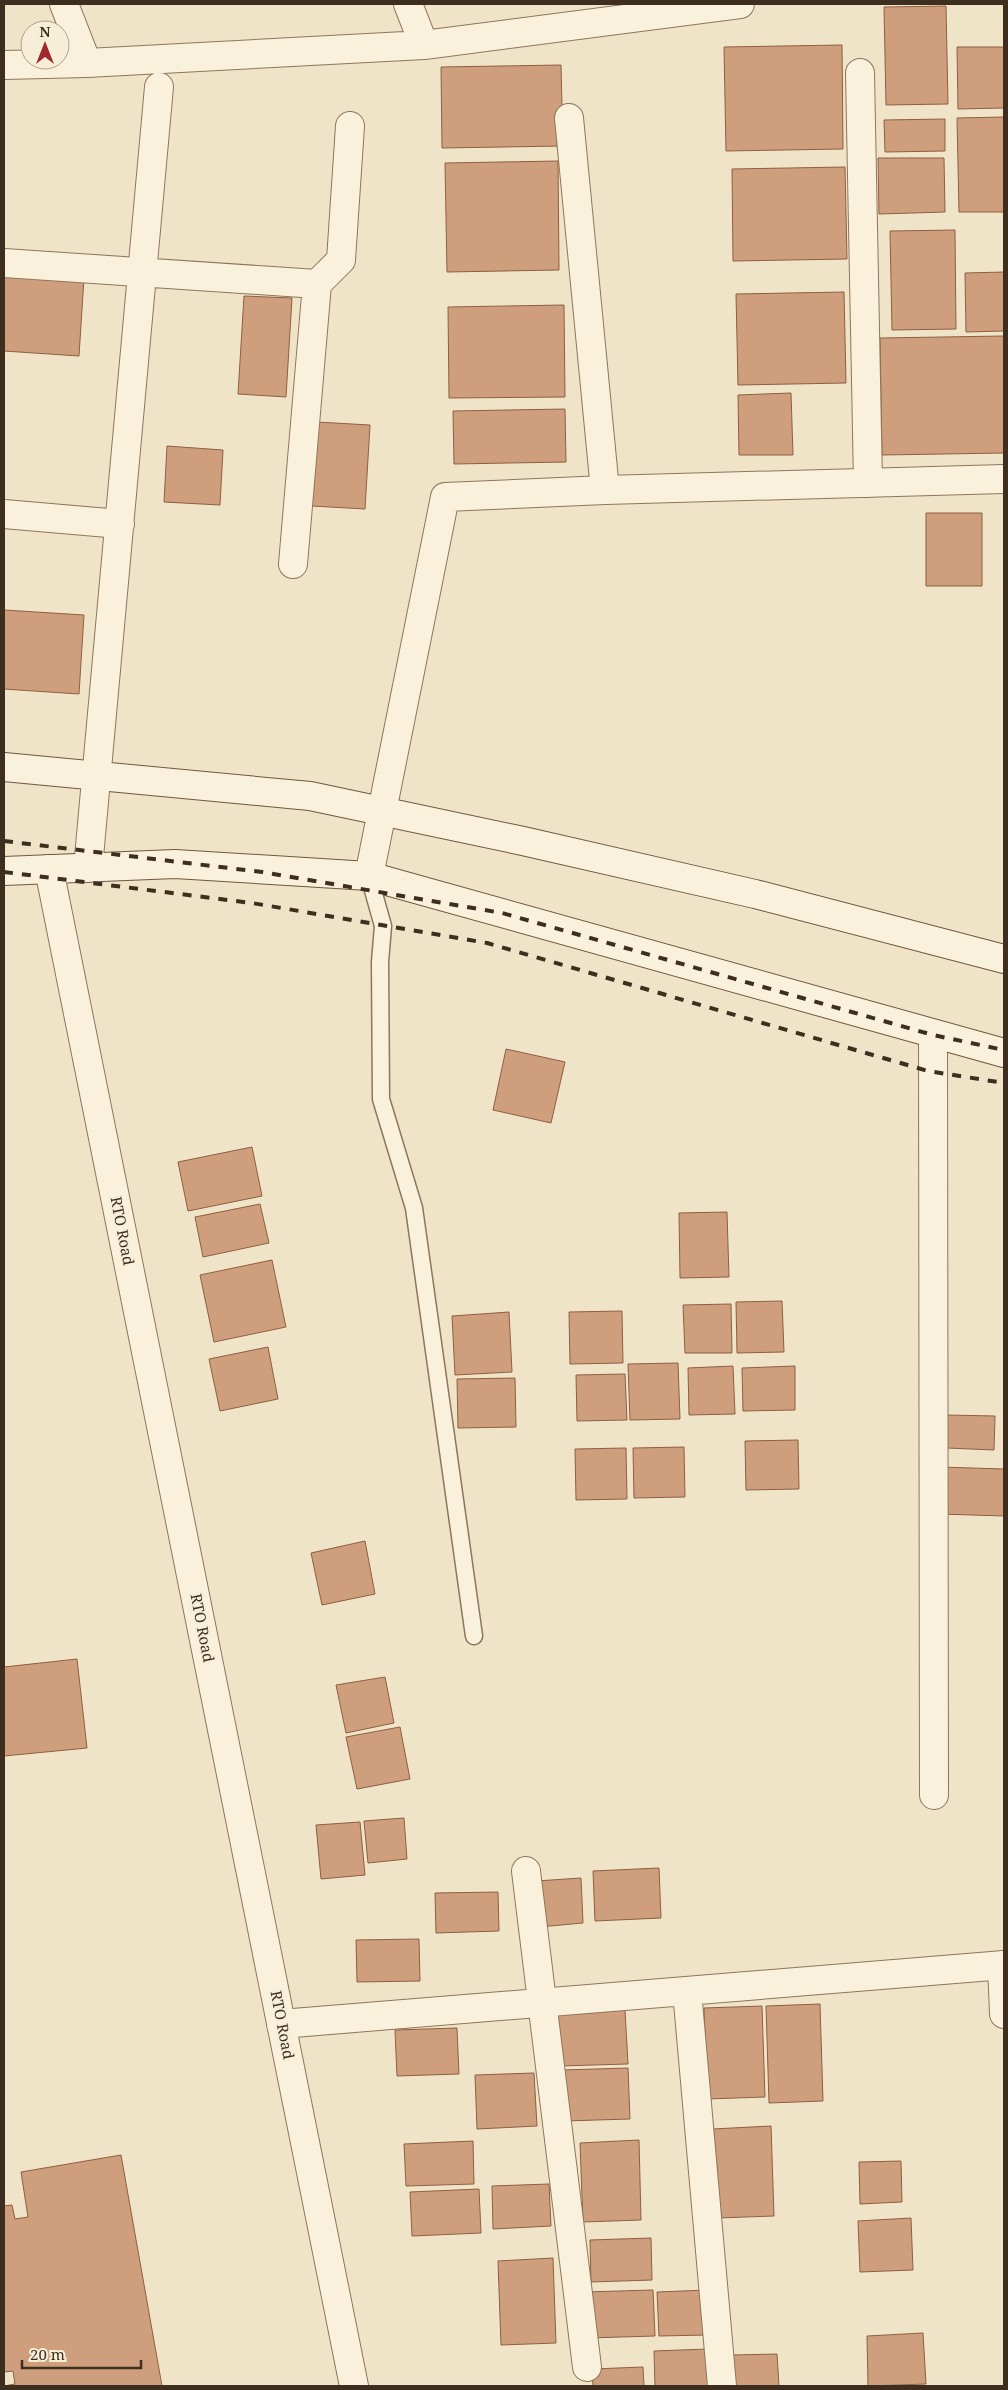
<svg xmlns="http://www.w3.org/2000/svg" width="1008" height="2390" font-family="'Noto Serif',serif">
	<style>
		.building { fill: #cf9f7d; stroke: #8d5f41 }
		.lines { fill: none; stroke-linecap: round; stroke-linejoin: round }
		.service-casing { stroke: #8d765c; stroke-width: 19 }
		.minor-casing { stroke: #8d765c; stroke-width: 30 }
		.tertiary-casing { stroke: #8d765c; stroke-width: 30 }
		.secondary-casing { stroke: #6f573f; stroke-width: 30 }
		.service { stroke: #faf1dc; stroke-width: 16 }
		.minor { stroke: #faf1dc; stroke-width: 28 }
		.tertiary { stroke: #faf1dc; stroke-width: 28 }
		.secondary { stroke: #faf1dc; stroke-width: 28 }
		.rail { stroke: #3d2e20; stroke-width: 4; stroke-dasharray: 9 9; stroke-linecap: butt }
		.labels { text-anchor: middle; stroke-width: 4; stroke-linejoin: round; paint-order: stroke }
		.street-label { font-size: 15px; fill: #3d2e20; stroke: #f7eed8 }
	</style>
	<rect width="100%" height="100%" fill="#f0e4c8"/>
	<path class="building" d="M 946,6 L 948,104 L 886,105 L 884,7 Z
		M 842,45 L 843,149 L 726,151 L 724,47 Z
		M 957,47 L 1004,47 L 1004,108 L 958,109 Z
		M 561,65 L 563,146 L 442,148 L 441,67 Z
		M 1004,117 L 1004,212 L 959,212 L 957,118 Z
		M 945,119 L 945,151 L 885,152 L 884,120 Z
		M 878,158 L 944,158 L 945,212 L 879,214 Z
		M 558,161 L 559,270 L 447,272 L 445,163 Z
		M 845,167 L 847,259 L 733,261 L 732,169 Z
		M 955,230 L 956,329 L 892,330 L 890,231 Z
		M 1004,272 L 1004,331 L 966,332 L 965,273 Z
		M 4,273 L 84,278 L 79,356 L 4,351 Z
		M 844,292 L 846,383 L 738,385 L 736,294 Z
		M 244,296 L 292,298 L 286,397 L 238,394 Z
		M 564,305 L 565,397 L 449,398 L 448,307 Z
		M 1004,336 L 1004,453 L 882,455 L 880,338 Z
		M 791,393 L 793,455 L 739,455 L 738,395 Z
		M 565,409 L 566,462 L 454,464 L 453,411 Z
		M 317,422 L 370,425 L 365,509 L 312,506 Z
		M 167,446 L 223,450 L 220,505 L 164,502 Z
		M 926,513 L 982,513 L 982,586 L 926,586 Z
		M 4,610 L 84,615 L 79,694 L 4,689 Z
		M 506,1049 L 565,1062 L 551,1123 L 493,1110 Z
		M 252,1147 L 262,1196 L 188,1211 L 178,1162 Z
		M 260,1204 L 269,1243 L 203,1257 L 195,1217 Z
		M 727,1212 L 729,1277 L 680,1278 L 679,1213 Z
		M 272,1260 L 286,1327 L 214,1342 L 200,1275 Z
		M 782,1301 L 784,1352 L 737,1353 L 736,1302 Z
		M 731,1304 L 732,1353 L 685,1353 L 683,1305 Z
		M 622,1311 L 623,1363 L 570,1364 L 569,1312 Z
		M 509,1312 L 512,1372 L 455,1375 L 452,1316 Z
		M 268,1347 L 278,1399 L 220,1411 L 209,1359 Z
		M 678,1363 L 680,1419 L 630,1420 L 628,1364 Z
		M 733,1366 L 735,1414 L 689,1415 L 688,1368 Z
		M 795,1366 L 795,1410 L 743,1411 L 742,1368 Z
		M 625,1374 L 627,1420 L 577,1421 L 576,1375 Z
		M 515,1378 L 516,1427 L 458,1428 L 457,1379 Z
		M 947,1415 L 995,1416 L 994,1450 L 947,1448 Z
		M 798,1440 L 799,1489 L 746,1490 L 745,1441 Z
		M 684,1447 L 685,1497 L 634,1498 L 633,1448 Z
		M 626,1448 L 627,1499 L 576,1500 L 575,1449 Z
		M 941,1467 L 1004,1469 L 1004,1516 L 939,1514 Z
		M 365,1541 L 375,1594 L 322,1605 L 311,1553 Z
		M 77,1659 L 87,1748 L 4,1756 L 4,1667 Z
		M 385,1677 L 394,1723 L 346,1733 L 336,1685 Z
		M 400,1727 L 410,1779 L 357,1789 L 346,1737 Z
		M 404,1818 L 407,1859 L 368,1863 L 364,1821 Z
		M 360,1822 L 365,1875 L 321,1879 L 316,1825 Z
		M 659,1868 L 661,1918 L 595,1921 L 593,1871 Z
		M 581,1878 L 583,1923 L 539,1927 L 536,1881 Z
		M 498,1892 L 499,1931 L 436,1933 L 435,1893 Z
		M 419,1939 L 420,1981 L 357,1982 L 356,1940 Z
		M 820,2004 L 823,2101 L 769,2103 L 766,2006 Z
		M 762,2006 L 765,2097 L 707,2099 L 704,2008 Z
		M 625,2010 L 628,2064 L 560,2066 L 558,2012 Z
		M 457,2028 L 459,2074 L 397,2076 L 395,2030 Z
		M 628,2068 L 630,2119 L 564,2121 L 562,2070 Z
		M 534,2073 L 537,2126 L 477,2129 L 475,2075 Z
		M 771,2126 L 774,2216 L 717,2218 L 713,2129 Z
		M 639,2140 L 641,2220 L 583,2222 L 580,2143 Z
		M 473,2141 L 474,2184 L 406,2186 L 404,2144 Z
		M 121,2155 L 162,2386 L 4,2386 L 15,2384 L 13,2371 L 4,2372 L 4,2206 L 12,2205 L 15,2219 L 28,2217 L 21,2172 Z
		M 901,2161 L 902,2202 L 860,2204 L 859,2162 Z
		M 549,2184 L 551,2226 L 493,2229 L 492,2186 Z
		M 479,2189 L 481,2233 L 412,2236 L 410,2192 Z
		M 911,2218 L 913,2270 L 860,2272 L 858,2221 Z
		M 651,2238 L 652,2280 L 591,2282 L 590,2240 Z
		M 553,2258 L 556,2343 L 501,2345 L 498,2261 Z
		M 653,2290 L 655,2336 L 587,2338 L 585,2292 Z
		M 707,2290 L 708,2335 L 659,2336 L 657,2292 Z
		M 923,2333 L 926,2384 L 868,2386 L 867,2336 Z
		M 708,2349 L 710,2386 L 655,2386 L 654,2351 Z
		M 777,2354 L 779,2386 L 735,2386 L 733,2355 Z
		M 643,2367 L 644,2386 L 593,2386 L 592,2369 Z"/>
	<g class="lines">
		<defs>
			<path id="service" d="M 369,876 L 383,926 L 380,962 L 381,1099 L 414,1208 L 474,1636"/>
			<path id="minor" d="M 64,4 L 87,63
				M 408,4 L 424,45
				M 4,65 L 87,63 L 424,45 L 740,4
				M 860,73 L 868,483
				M 569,118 L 605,490
				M 4,263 L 317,284 L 293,564
				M 317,284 L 341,260 L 350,126
				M 4,514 L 120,524
				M 88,868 L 159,87
				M 369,876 L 445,497 L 605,490 L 1004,479
				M 933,1035 L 934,1795
				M 526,1871 L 587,2367
				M 1002,1965 L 1004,2014
				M 687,1991 L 722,2386
				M 281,2024 L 1004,1965"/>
			<path id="tertiary" d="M 49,869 L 354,2386"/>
			<path id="secondary" d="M 4,767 L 310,796 L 523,841 L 755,894 L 1004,959
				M 4,871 L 175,864 L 369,876 L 1004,1053"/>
		</defs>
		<use href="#service" class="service-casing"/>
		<use href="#minor" class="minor-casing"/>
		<use href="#tertiary" class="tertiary-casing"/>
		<use href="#secondary" class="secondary-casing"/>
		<use href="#service" class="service"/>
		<use href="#minor" class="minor"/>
		<use href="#tertiary" class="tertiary"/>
		<use href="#secondary" class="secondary"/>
		<path class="rail" d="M 4,841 L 262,872 L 502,913 L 933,1035 L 1004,1050
			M 4,872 L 252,903 L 487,943 L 928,1071 L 1004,1083"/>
	</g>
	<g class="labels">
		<g class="street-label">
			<text transform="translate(122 1231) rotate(79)" y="5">RTO Road</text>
			<text transform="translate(202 1628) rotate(79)" y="5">RTO Road</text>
			<text transform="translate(282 2025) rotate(79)" y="5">RTO Road</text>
		</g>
	</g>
	<rect width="1008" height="2390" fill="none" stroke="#3d2e20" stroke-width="10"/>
	<g transform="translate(45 45)"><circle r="24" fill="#f7eed8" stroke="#ada18e"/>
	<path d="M0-4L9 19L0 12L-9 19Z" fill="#9e2a2b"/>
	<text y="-8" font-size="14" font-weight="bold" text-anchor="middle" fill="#3d2e20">N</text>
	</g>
	<path d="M22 2360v8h119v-8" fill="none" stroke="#3d2e20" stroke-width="2.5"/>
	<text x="30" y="2360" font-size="15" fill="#3d2e20" stroke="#f7eed8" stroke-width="4" paint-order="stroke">20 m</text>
</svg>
